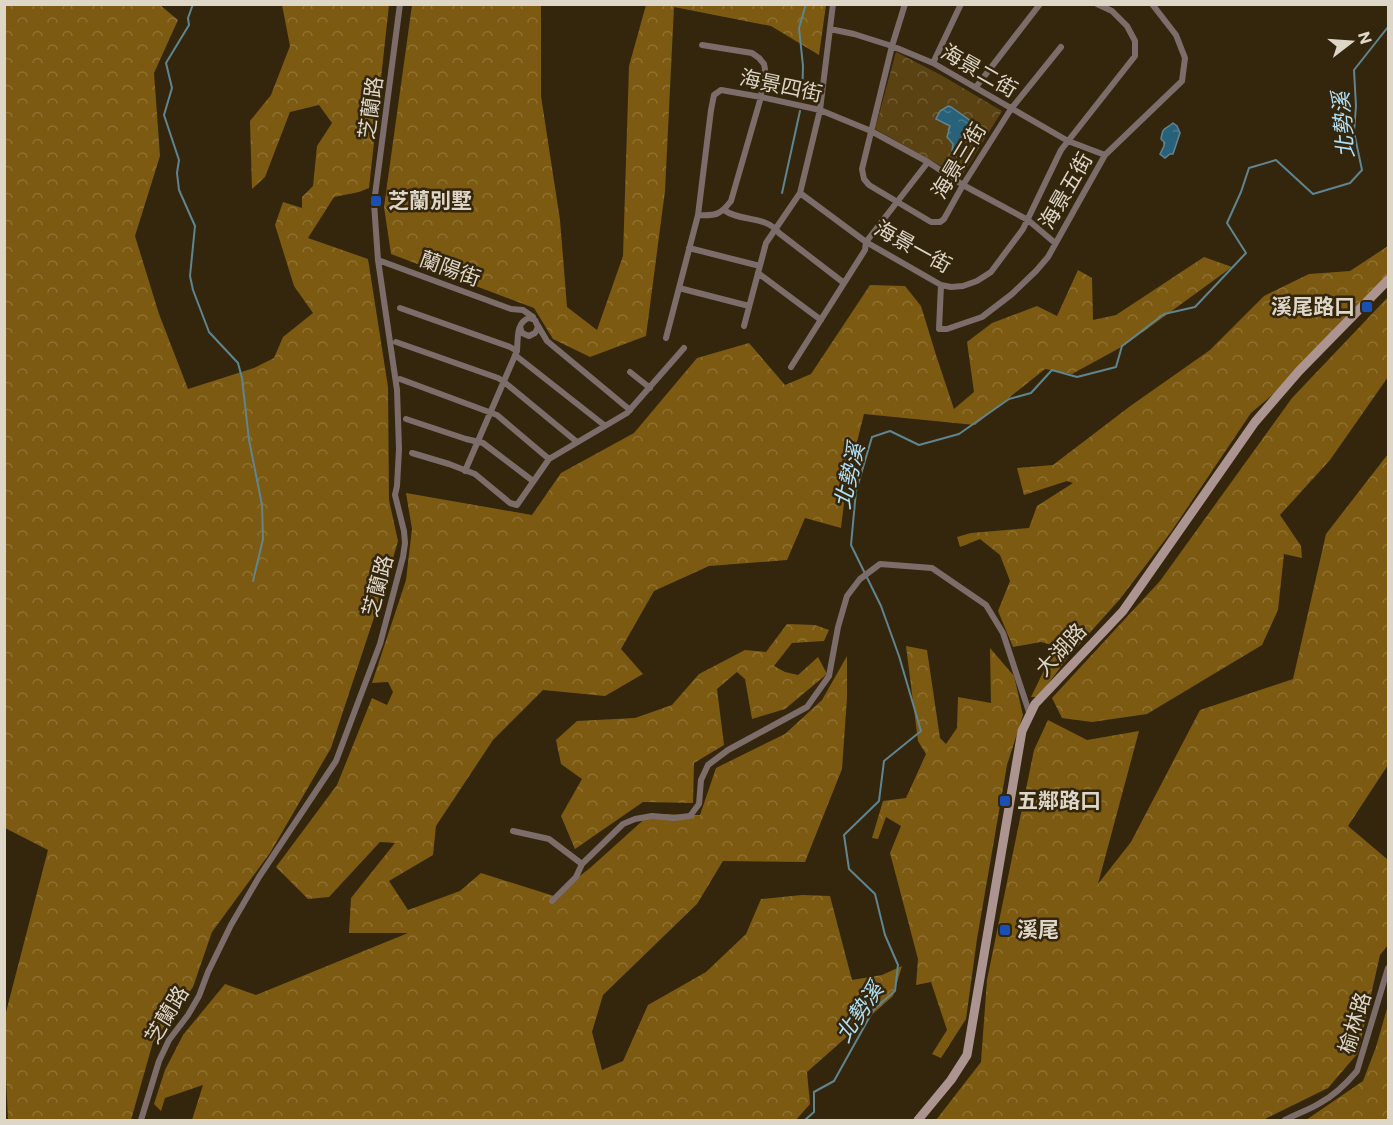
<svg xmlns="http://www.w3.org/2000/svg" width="1393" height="1125" font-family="Commissioner,'Noto Sans TC',sans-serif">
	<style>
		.forest { fill: url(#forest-crowns) }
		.park { fill: url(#park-crowns) }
		.water { fill: url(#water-ripples); stroke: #5f8591; stroke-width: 1.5 }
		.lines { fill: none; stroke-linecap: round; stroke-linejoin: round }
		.stream { stroke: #5f8591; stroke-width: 2 }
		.street { stroke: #7d6d6a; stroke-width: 6 }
		.secondary { stroke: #ac9490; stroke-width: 9 }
		.transit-dot { fill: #1a4fb4; stroke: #34260d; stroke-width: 2 }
		.labels { text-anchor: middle; stroke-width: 5; stroke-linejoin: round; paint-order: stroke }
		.street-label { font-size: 21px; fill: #ded6c7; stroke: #34260d }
		.poi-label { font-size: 21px; font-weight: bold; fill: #ded6c7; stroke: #34260d; text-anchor: start }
		.water-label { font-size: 22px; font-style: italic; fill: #b1e1f9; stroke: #34260d }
	</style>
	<defs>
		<pattern id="forest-crowns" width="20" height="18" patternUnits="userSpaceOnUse" patternTransform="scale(1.5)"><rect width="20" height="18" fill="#7c5a11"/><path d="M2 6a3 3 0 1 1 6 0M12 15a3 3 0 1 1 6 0" fill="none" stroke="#8e7132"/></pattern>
		<pattern id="park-crowns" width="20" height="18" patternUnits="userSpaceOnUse" patternTransform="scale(1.5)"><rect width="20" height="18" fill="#5a4213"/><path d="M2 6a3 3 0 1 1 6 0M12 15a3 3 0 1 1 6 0" fill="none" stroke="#715d34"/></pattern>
		<pattern id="water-ripples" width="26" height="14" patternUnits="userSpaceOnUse" patternTransform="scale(1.5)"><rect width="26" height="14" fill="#28627a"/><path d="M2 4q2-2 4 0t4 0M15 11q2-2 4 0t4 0" fill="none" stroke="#47788b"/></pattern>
	</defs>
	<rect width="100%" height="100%" fill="#34260d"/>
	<path class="forest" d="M 4,5 L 160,5 L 178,20 L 154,73 L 160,156 L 135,236 L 159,314 L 188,389 L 254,368 L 274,358 L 283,337 L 313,313 L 294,286 L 275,225 L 283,202 L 302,208 L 302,197 L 313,186 L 317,146 L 332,123 L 319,105 L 290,112 L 265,177 L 252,189 L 250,121 L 271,95 L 290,46 L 282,5 L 389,5 L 369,188 L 359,192 L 334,197 L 308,238 L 368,259 L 388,387 L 389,500 L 398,541 L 389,572 L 331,748 L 270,853 L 212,932 L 193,987 L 153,1042 L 131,1120 L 8,1120 L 5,1056 L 5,1016 L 48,850 L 5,828 Z
		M 412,5 L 541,5 L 541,96 L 560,220 L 567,307 L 597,330 L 623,256 L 629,66 L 646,5 L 826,5 L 819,55 L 771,26 L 674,7 L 665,191 L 646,336 L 590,357 L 553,339 L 534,308 L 391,254 L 384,207 Z
		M 1388,246 L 1388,276 L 1277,391 L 1251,413 L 1171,532 L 1120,599 L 1069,656 L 1038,697 L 1031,697 L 1056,646 L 1041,642 L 1013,647 L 998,611 L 1010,581 L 1000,555 L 980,539 L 960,547 L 957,537 L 971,533 L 1029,528 L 1037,506 L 1073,483 L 1067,481 L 1024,495 L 1017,468 L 1053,465 L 1129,407 L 1210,350 L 1264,296 L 1309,274 L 1350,271 Z
		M 1204,257 L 1232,267 L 1125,345 L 1072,374 L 1045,369 L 975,425 L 864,414 L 846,486 L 841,528 L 805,518 L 787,560 L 709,566 L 654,591 L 621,649 L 643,674 L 605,696 L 543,690 L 493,740 L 436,826 L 433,855 L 389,881 L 408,910 L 460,891 L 481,873 L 554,896 L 590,868 L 650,814 L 700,815 L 716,768 L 785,734 L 822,700 L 847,656 L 847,698 L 842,769 L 805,862 L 723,861 L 697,904 L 603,995 L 592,1032 L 602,1070 L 623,1061 L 648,1005 L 706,972 L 746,934 L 761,899 L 802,895 L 830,896 L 852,980 L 882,975 L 902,966 L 893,996 L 807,1072 L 810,1104 L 796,1120 L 192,1120 L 203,1085 L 165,1098 L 161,1111 L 154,1104 L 165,1070 L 183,1035 L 225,984 L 256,995 L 408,933 L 349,933 L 351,898 L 395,843 L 380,842 L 329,897 L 308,899 L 276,867 L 337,785 L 372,698 L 387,705 L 393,692 L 388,682 L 372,683 L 406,580 L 412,529 L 406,493 L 532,515 L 561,473 L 634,433 L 697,358 L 749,343 L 785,385 L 811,374 L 870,285 L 905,286 L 921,306 L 936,355 L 954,409 L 974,392 L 967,342 L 992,323 L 1037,306 L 1057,316 L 1078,270 L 1092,278 L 1093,320 L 1116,315 Z
		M 1388,297 L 1388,377 L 1330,460 L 1280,515 L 1301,546 L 1302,558 L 1284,554 L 1278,610 L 1262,645 L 1147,714 L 1092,722 L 1062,718 L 1052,698 L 1160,581 L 1292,398 Z
		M 1388,454 L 1388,765 L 1348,826 L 1387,859 L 1388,857 L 1388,945 L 1380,955 L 1358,1053 L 1328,1088 L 1263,1120 L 936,1120 L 981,1062 L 987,980 L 1034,750 L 1048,720 L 1087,740 L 1139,731 L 1098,884 L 1131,842 L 1200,710 L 1293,679 L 1326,534 Z
		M 787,624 L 815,625 L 829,630 L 824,641 L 792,643 L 774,666 L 785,672 L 798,675 L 818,657 L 827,674 L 785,709 L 752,719 L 745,679 L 737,672 L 717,689 L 724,745 L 694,763 L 693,803 L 643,802 L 575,849 L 561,816 L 582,779 L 561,764 L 556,740 L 577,721 L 635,718 L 672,705 L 699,674 L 745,650 L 766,652 Z
		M 906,646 L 927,650 L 940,738 L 946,744 L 957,728 L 958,697 L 991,703 L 990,648 L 1014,676 L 1023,715 L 1007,765 L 977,939 L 966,1019 L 941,1058 L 932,1054 L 947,1030 L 931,982 L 916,985 L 918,959 L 890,853 L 901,826 L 886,817 L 878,839 L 872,838 L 883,801 L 906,798 L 926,754 L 918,741 Z
		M 1388,1005 L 1388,1120 L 1306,1120 L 1363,1081 L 1376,1047 Z"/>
	<path class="park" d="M 896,52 L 941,75 L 1002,111 L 961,177 L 875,129 Z"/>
	<path class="water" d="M 948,106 L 951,107 L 975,124 L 971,129 L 967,127 L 966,129 L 960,147 L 957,153 L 952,151 L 953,144 L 947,137 L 950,126 L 936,119 L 940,111 Z
		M 1173,123 L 1177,126 L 1180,133 L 1173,154 L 1170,154 L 1165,158 L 1160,154 L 1164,146 L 1164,142 L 1161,139 C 1163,126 1165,130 1173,123 Z"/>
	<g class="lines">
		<path class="stream" d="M 193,4 L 188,18 L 189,25 L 166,63 L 172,88 L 164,115 L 179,160 L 177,173 L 179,190 L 195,226 L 190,276 L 193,290 L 209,332 L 238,363 L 242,378 L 249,440 L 262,505 L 263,539 L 253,581
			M 802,101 L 803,66 L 799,28 L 806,4
			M 782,193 L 800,111
			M 805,1120 L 814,1112 L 814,1092 L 834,1081 L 874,1009 L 895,991 L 898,965 L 885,935 L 875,894 L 849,869 L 844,835 L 879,801 L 884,761 L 921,731 L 899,656 L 881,606 L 851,545 L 856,491 L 872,437 L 890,431 L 919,445 L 959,434 L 1009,399 L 1031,393 L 1052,370 L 1077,377 L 1116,367 L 1122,346 L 1164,314 L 1195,307 L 1246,253 L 1227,223 L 1241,192 L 1249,168 L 1276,160 L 1313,194 L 1350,183 L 1362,170 L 1354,132 L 1356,106 L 1354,70 L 1388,27"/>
		<path class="street" d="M 833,4 L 820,110 L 800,193 L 866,242 L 941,285 L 951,287 L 963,286 L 977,281 L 991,272 L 1023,229 L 1061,150 L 1135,56 L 1135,41 L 1127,26 L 1112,11 L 1097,4
			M 905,4 L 892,46 L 862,169 L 864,179 L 869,185 L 931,222 L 940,222 L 944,219 L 963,185 L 1011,109 L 1061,47
			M 830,29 L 854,34 L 892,46 L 933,63 L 1068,141 L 1105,155
			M 933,63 L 961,4
			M 976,87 L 1040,4
			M 724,210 C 740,222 766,215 779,233 L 844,283
			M 698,215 C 716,216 720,215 731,201 L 761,97 L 765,69 L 764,64 L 759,58 L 752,53 L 702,45
			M 689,248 L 760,266
			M 378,260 L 511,309 L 523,310 L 533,317
			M 758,273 L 821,320
			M 941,285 L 939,329 L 947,329 L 982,317 L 1012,294 L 1036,271 L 1048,257 L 1105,155 L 1182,81 L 1185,58 L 1176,35 L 1152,4
			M 679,288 L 749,306
			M 400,308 L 510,347 L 517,351
			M 537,324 L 547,341 L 630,410
			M 744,326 L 766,243 L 800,193
			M 666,338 L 698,215 L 711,110 L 714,95 L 721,90 L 761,97 L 820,110 L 871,131 L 928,162 L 963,185 L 1028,220 L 1055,243
			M 396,342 L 498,378 L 503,381 L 577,442
			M 515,355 L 604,425
			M 791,367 L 865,250 L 866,242 L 928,162
			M 630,372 L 650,388
			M 400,379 L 497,415 L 549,459
			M 406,419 L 466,439 L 483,443 L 533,481
			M 412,453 L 449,464 L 475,474 L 510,503 L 517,505 L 549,459 L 627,413 L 684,348
			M 465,471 L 517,351 C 518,339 516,322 529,318 L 535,320 L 538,327 L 535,333 L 529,336 L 522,333 L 520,327
			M 513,831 L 549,839 L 582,864
			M 552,901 L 576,877 L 582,864 L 623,824 L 635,819 L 652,816 L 674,818 L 690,816 L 699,804 L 701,780 L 708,765 L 728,750 L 807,707 L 829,676 L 838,627 L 847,596 L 860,579 L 880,564 L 932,568 L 986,605 L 1003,633 L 1030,715
			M 141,1120 L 159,1061 L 169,1040 L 188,1015 L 199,996 L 208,972 L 231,925 L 259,877 L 336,761 L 380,644 L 403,557 L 405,543 L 404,531 L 395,495 L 397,486 L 399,449 L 397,390 L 378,260 L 374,203 L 400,4
			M 1285,1120 C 1296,1114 1309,1110 1320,1103 C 1335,1095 1346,1084 1357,1071 L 1388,968"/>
		<path class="secondary" d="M 918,1120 L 951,1080 L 967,1055 L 1022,731 L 1035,704 L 1123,611 L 1255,422 L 1299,371 L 1388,280"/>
	</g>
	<g class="transit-dot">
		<rect x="370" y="195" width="12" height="12" rx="3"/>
		<rect x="1361" y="301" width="12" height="12" rx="3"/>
		<rect x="999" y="795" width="12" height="12" rx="3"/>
		<rect x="999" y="924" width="12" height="12" rx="3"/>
	</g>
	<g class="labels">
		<g class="street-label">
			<text transform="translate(979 71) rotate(30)" y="7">海景二街</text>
			<text transform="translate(781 86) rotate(12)" y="7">海景四街</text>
			<text transform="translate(371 108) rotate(-82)" y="7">芝蘭路</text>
			<text transform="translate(959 161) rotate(-59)" y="7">海景三街</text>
			<text transform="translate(1066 191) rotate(-60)" y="7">海景五街</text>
			<text transform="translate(913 247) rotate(29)" y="7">海景一街</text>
			<text transform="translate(450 269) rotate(20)" y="7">蘭陽街</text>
			<text transform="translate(378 586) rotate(-75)" y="7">芝蘭路</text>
			<text transform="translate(1061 650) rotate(-47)" y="7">大湖路</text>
			<text transform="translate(167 1015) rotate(-59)" y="7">芝蘭路</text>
			<text transform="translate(1355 1023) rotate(-73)" y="7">榆林路</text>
		</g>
		<g class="poi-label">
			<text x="388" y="208">芝蘭別墅</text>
			<text x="1355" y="314" text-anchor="end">溪尾路口</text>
			<text x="1017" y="808">五鄰路口</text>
			<text x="1017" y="937">溪尾</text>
		</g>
		<g class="water-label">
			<text transform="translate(1343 125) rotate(-95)" y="8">北勢溪</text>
			<text transform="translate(849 476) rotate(-77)" y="8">北勢溪</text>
			<text transform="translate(859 1012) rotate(-56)" y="8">北勢溪</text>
		</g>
	</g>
	<rect width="1393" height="1125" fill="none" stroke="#ded6c7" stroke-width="12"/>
	<g transform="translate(1351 42) rotate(73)" stroke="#34260d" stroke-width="4.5" paint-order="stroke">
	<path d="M0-4.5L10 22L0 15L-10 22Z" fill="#ded6c7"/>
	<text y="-9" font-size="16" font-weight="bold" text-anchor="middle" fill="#ded6c7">N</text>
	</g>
</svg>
